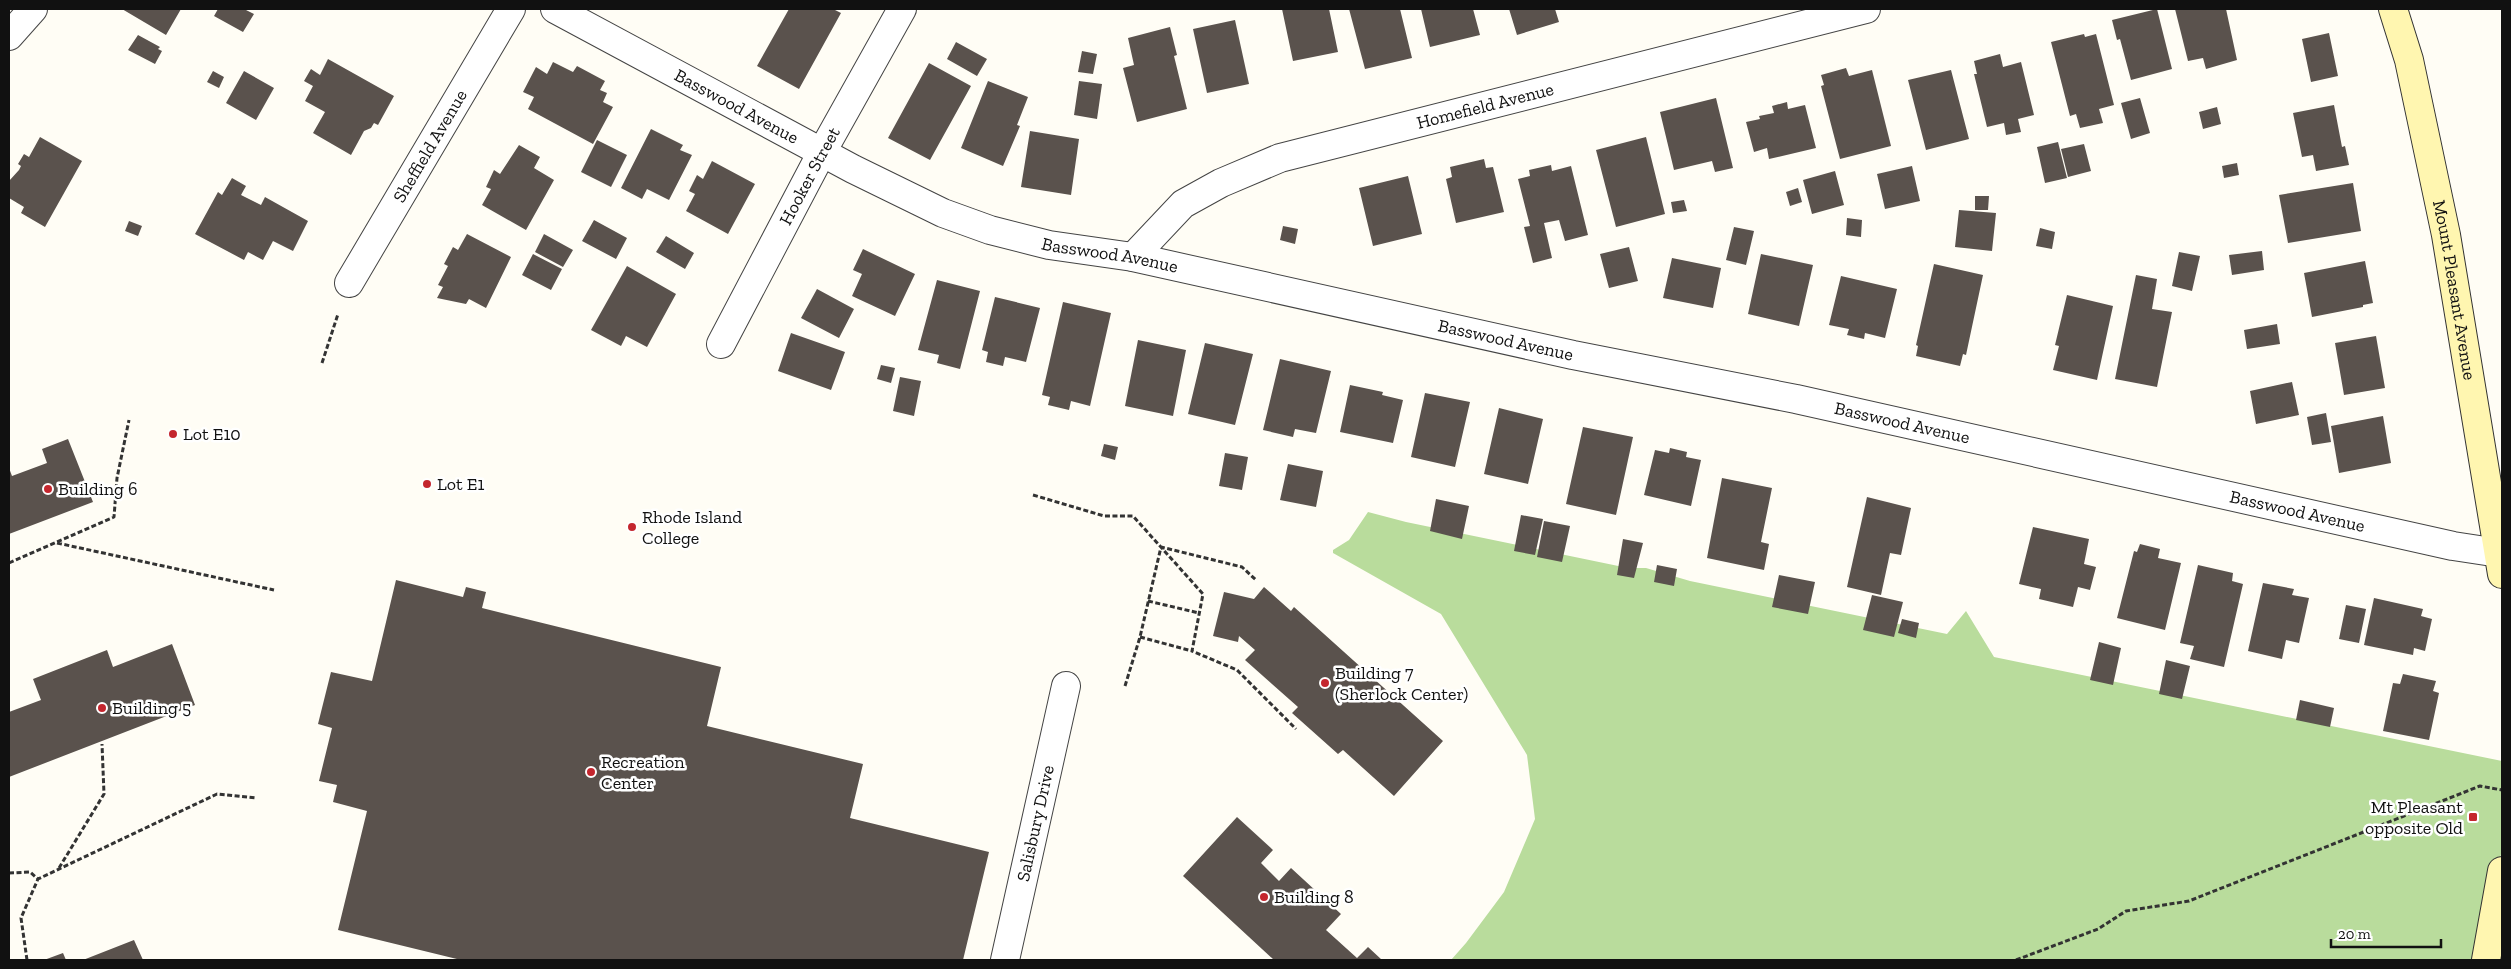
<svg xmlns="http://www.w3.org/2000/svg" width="2511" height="969" font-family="'Zilla Slab',serif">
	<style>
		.forest { fill: #b9dc9c }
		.building { fill: #5a524d }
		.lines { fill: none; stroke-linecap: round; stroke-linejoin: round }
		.minor-casing { stroke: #444; stroke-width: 30 }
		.secondary-casing { stroke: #333; stroke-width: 30 }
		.path { stroke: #333; stroke-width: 3; stroke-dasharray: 5 2.5; stroke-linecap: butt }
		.minor { stroke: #fff; stroke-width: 28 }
		.secondary { stroke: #fff6b0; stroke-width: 28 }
		.poi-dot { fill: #c4262e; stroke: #fff; stroke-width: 2 }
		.labels { text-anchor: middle; stroke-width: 5; stroke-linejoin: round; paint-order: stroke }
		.street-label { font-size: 18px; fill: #111; stroke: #fff }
		.poi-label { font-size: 18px; fill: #111; stroke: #fff; text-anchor: start }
	</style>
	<rect width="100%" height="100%" fill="#fffdf5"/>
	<path class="forest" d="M 1368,512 L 1406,522 L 1628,568 L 1646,568 L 1690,581 L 1947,634 L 1966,611 L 1994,657 L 2502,761 L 2502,848 L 2483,960 L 1451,960 L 1466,943 L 1504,892 L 1535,819 L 1527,755 L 1441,614 L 1333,553 L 1333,550 L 1349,540 Z"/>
	<path class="building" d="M 122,9 L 181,9 L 166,35 Z
		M 218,9 L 244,9 L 254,14 L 243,32 L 214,16 Z
		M 789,9 L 833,9 L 841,13 L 799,89 L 757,66 Z
		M 1282,9 L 1329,9 L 1338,52 L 1293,61 Z
		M 1349,9 L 1400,9 L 1412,58 L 1365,69 Z
		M 1421,9 L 1473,9 L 1480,35 L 1430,47 Z
		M 1509,9 L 1555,9 L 1559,22 L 1517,35 Z
		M 2157,9 L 2172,69 L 2131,80 L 2120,39 L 2117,40 L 2112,20 Z
		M 2175,9 L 2226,9 L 2237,60 L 2206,69 L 2203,58 L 2188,61 Z
		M 1235,20 L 1249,84 L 1207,93 L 1193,29 Z
		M 1170,27 L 1177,55 L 1174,56 L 1187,109 L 1137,122 L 1123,68 L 1134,65 L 1128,38 Z
		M 2329,33 L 2338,76 L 2311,82 L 2302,39 Z
		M 2084,34 L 2085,37 L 2096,34 L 2114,105 L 2099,109 L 2103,123 L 2080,128 L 2076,114 L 2070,116 L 2051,42 Z
		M 138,35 L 160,47 L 158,49 L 162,51 L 155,64 L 128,50 Z
		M 956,42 L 987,59 L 977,76 L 947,59 Z
		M 1082,51 L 1097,54 L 1093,74 L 1078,72 Z
		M 2000,54 L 2003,67 L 2021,62 L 2034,115 L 2018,119 L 2021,132 L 2006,135 L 2004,123 L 1987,127 L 1974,74 L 1977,74 L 1974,61 Z
		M 328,59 L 394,96 L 378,125 L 374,123 L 371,128 L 364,131 L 351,155 L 313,133 L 325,112 L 305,101 L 313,86 L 304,81 L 311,69 L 320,75 Z
		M 553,62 L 573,72 L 577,66 L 605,81 L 600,90 L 607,93 L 603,102 L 613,107 L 593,144 L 528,109 L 534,97 L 523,92 L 536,67 L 547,74 Z
		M 929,63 L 971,86 L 930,160 L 888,138 Z
		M 1846,68 L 1849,76 L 1872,70 L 1891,146 L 1840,159 L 1821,86 L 1824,85 L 1821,75 Z
		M 1951,70 L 1969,139 L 1926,150 L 1908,80 Z
		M 213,71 L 224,77 L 219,88 L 207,82 Z
		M 244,71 L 274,88 L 256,120 L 226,103 Z
		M 988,81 L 1028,97 L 1017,125 L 1020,126 L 1003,166 L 961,148 Z
		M 1079,81 L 1102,84 L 1097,119 L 1074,115 Z
		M 1716,98 L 1733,168 L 1715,172 L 1712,161 L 1674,170 L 1660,112 Z
		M 2140,98 L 2150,133 L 2131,139 L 2121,103 Z
		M 1787,102 L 1788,109 L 1805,105 L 1816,148 L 1769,159 L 1767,148 L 1754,152 L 1746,122 L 1760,119 L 1759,116 L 1774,113 L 1772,106 Z
		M 2334,105 L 2342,147 L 2345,146 L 2349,165 L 2316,171 L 2313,155 L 2302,157 L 2293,113 Z
		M 2217,107 L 2221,124 L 2203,129 L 2199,112 Z
		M 651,129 L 683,145 L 680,150 L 692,155 L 669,200 L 647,189 L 642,199 L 621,188 Z
		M 1030,131 L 1079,139 L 1071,195 L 1021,187 Z
		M 40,137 L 82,161 L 45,227 L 21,213 L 24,207 L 9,198 L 9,181 L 19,170 L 21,166 L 18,164 L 24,154 L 29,157 Z
		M 1646,137 L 1665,214 L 1616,227 L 1596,150 Z
		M 597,140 L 627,155 L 611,187 L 581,172 Z
		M 2058,142 L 2067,178 L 2045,183 L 2037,147 Z
		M 2084,144 L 2091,171 L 2068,177 L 2061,149 Z
		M 519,145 L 540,157 L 534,168 L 554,180 L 526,230 L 482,205 L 491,189 L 486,187 L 494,170 L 500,174 Z
		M 1484,159 L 1486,168 L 1493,167 L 1504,212 L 1456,223 L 1446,179 L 1452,177 L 1450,167 Z
		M 712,161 L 755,184 L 728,234 L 686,211 L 695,194 L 689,191 L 697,175 L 703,179 Z
		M 2237,163 L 2239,175 L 2224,178 L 2222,166 Z
		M 1551,165 L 1552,171 L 1571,166 L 1588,235 L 1565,241 L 1559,220 L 1544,223 L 1552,258 L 1533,263 L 1524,227 L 1530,226 L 1518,179 L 1530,176 L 1529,170 Z
		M 1912,166 L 1920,201 L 1885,209 L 1877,174 Z
		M 1835,171 L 1844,205 L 1812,214 L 1803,180 Z
		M 1408,176 L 1422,234 L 1373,246 L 1359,188 Z
		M 232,178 L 246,186 L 241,195 L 261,205 L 265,197 L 308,221 L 293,251 L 273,241 L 263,260 L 248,252 L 244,260 L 195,234 L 218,192 L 222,195 Z
		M 2353,183 L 2361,231 L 2288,243 L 2279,195 Z
		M 1798,188 L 1802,202 L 1790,206 L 1786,192 Z
		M 1975,196 L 1989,196 L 1988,210 L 1975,210 Z
		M 1684,200 L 1687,211 L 1673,213 L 1671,202 Z
		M 1959,210 L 1996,213 L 1992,251 L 1955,247 Z
		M 1847,218 L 1862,220 L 1861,237 L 1846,235 Z
		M 594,220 L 627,238 L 616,259 L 582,241 Z
		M 129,221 L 142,226 L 138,236 L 125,231 Z
		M 1283,226 L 1298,229 L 1295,244 L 1280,240 Z
		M 1734,227 L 1754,231 L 1746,265 L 1726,260 Z
		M 2040,228 L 2055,232 L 2052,249 L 2036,246 Z
		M 467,234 L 511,257 L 486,308 L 469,299 L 466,304 L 437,298 L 443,287 L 438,285 L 448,266 L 444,264 L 453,247 L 458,250 Z
		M 544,234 L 573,250 L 563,267 L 535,252 Z
		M 666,236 L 694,253 L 685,269 L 656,252 Z
		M 1629,247 L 1638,281 L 1609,288 L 1600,254 Z
		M 863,249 L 915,274 L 895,316 L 852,296 L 862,274 L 853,270 Z
		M 2262,251 L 2264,270 L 2232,275 L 2229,255 Z
		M 2179,252 L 2200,256 L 2192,291 L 2172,286 Z
		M 533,254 L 562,269 L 551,290 L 522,275 Z
		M 1761,254 L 1813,265 L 1799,326 L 1748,314 Z
		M 1672,258 L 1721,268 L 1713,308 L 1663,298 Z
		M 2365,261 L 2373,303 L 2363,305 L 2363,307 L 2312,317 L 2304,273 Z
		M 1934,264 L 1983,275 L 1966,355 L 1963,354 L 1960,366 L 1916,356 L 1918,346 L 1916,345 Z
		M 627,266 L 676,294 L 647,347 L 626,336 L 621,346 L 591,330 Z
		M 2136,275 L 2157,279 L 2152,309 L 2172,312 L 2157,387 L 2115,379 Z
		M 1841,276 L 1897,289 L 1885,338 L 1865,333 L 1864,339 L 1847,335 L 1849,329 L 1829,325 Z
		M 937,280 L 980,291 L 960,369 L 937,363 L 939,355 L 918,350 Z
		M 817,289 L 854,309 L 839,338 L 801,318 Z
		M 2067,295 L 2113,306 L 2097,380 L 2053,370 L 2059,346 L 2055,345 Z
		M 995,297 L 1040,308 L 1026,362 L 1005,357 L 1003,366 L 986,362 L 988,352 L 982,350 Z
		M 1063,302 L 1111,313 L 1090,406 L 1071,401 L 1069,410 L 1048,405 L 1050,397 L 1042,395 Z
		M 2277,324 L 2280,344 L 2247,349 L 2244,330 Z
		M 791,333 L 845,352 L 831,390 L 778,371 Z
		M 2376,336 L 2385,388 L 2344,395 L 2335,343 Z
		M 1138,340 L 1186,350 L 1173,416 L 1125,406 Z
		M 1205,343 L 1253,354 L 1235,425 L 1188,414 Z
		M 1280,359 L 1331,371 L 1316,433 L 1295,429 L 1293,437 L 1263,430 Z
		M 881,365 L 895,368 L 891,383 L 877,379 Z
		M 900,377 L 921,381 L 914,416 L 893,411 Z
		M 2292,382 L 2299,415 L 2256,424 L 2250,391 Z
		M 1350,385 L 1383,392 L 1382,395 L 1403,400 L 1393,443 L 1340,432 Z
		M 1425,393 L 1470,402 L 1455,467 L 1411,457 Z
		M 1499,408 L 1543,419 L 1528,484 L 1484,474 Z
		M 2326,413 L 2331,442 L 2312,445 L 2307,417 Z
		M 2383,416 L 2391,463 L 2339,473 L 2331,426 Z
		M 1583,427 L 1633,437 L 1616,515 L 1566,504 Z
		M 68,439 L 93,502 L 9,534 L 9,468 L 12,476 L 47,463 L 42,449 Z
		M 1104,444 L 1118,447 L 1115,460 L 1101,456 Z
		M 1670,448 L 1687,452 L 1686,457 L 1701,460 L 1691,506 L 1644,495 L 1655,450 L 1669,453 Z
		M 1225,453 L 1248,457 L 1242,490 L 1219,486 Z
		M 1288,464 L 1323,471 L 1316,507 L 1280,500 Z
		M 1722,478 L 1772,488 L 1761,542 L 1769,544 L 1764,570 L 1707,558 Z
		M 1867,497 L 1911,508 L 1901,555 L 1890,553 L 1881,595 L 1847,587 Z
		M 1436,499 L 1469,506 L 1462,539 L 1430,531 Z
		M 1521,515 L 1543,519 L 1535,555 L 1514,551 Z
		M 1544,521 L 1570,526 L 1562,562 L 1537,557 Z
		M 2033,527 L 2089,539 L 2084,564 L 2096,567 L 2090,590 L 2078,587 L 2073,607 L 2039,599 L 2041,589 L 2019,584 Z
		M 1623,539 L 1643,543 L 1634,578 L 1617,575 Z
		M 2140,544 L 2160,549 L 2158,558 L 2181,563 L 2165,630 L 2117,618 L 2134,551 L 2137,552 Z
		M 1657,565 L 1677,569 L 1674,586 L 1654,582 Z
		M 2198,565 L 2233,573 L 2232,581 L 2243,584 L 2224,667 L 2190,659 L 2194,646 L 2180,643 Z
		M 1779,575 L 1815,582 L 1808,614 L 1772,607 Z
		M 396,580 L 463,597 L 466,587 L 486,592 L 482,608 L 721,667 L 707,726 L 863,764 L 850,818 L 989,852 L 963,960 L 461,960 L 338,930 L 367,811 L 333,802 L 337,785 L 319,781 L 332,728 L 318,724 L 331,672 L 372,681 Z
		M 2263,583 L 2294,589 L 2292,595 L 2309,598 L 2299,643 L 2286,640 L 2282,659 L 2248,651 Z
		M 1264,587 L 1291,611 L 1294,607 L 1443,741 L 1394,796 L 1343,750 L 1338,754 L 1292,713 L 1298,707 L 1245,660 L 1255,650 L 1239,636 L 1238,642 L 1213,636 L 1224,592 L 1254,599 Z
		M 1872,595 L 1903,602 L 1894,637 L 1863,630 Z
		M 2374,598 L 2423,609 L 2421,616 L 2432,619 L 2425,651 L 2414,648 L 2413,655 L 2364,645 Z
		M 2346,605 L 2366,609 L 2359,643 L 2339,639 Z
		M 1902,619 L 1919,623 L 1916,638 L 1898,633 Z
		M 2099,642 L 2121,648 L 2113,685 L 2090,680 Z
		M 172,644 L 195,705 L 9,777 L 9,712 L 41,700 L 33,679 L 107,650 L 113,667 Z
		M 2166,660 L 2190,666 L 2182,699 L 2159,694 Z
		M 2403,674 L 2436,681 L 2433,691 L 2439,693 L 2429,740 L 2383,731 L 2393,683 L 2400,684 Z
		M 2300,700 L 2334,708 L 2330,727 L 2296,720 Z
		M 1237,817 L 1273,850 L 1261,863 L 1279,881 L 1291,868 L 1341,914 L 1326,930 L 1357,958 L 1368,947 L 1382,960 L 1274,960 L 1183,876 Z
		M 134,940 L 143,960 L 83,960 Z
		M 63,953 L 66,960 L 44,960 Z"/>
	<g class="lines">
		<defs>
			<g id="minor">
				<path id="s1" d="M 555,9 L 853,169 L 943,213 L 990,230 L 1049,245 L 1133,257 L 1573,355 L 1796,399 L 2453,546 L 2499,553"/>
				<path d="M 9,36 L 33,9"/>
				<path id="s2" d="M 1133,257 L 1183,204 L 1221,183 L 1280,158 L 1866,9"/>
				<path id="s3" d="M 349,283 L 511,9"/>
				<path id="s4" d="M 721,344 L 822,152 L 902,9"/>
				<path id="s5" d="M 1005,960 L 1066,686"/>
			</g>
			<g id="secondary">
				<path id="s6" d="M 2393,9 L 2409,60 L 2446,235 L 2502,574"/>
				<path d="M 2486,960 L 2502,871"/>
			</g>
		</defs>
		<use href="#minor" class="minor-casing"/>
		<use href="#secondary" class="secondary-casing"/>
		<path class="path" d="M 322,363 L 338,314
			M 1033,495 L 1104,516 L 1133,516 L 1203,594 L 1192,651 L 1237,670 L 1296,729
			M 57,543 L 274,590
			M 9,563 L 114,517 L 117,478 L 129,420
			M 1148,601 L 1199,613
			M 1140,637 L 1192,651
			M 1125,686 L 1140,637 L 1161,547 L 1242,567 L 1256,580
			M 59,868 L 104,794 L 102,744
			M 9,873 L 30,872 L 38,879 L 217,794 L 256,798
			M 27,960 L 21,918 L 38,879
			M 2016,960 L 2098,929 L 2126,911 L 2189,901 L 2480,786 L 2502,790"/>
		<use href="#minor" class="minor"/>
		<use href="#secondary" class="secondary"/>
	</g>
	<g class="poi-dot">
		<circle cx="173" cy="434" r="5"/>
		<circle cx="427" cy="484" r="5"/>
		<circle cx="48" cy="489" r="5"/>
		<circle cx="632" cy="527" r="5"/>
		<circle cx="1325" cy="683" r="5"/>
		<circle cx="102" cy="708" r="5"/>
		<circle cx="591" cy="772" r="5"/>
		<rect x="2468" y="812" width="10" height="10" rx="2.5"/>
		<circle cx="1264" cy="897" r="5"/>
	</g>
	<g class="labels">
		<g class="street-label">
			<text dy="6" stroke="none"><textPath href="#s2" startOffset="392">Homefield Avenue</textPath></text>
			<text dy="6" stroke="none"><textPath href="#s1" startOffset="206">Basswood Avenue</textPath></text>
			<text dy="6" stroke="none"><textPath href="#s3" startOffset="159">Sheffield Avenue</textPath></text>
			<text dy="6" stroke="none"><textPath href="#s4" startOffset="190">Hooker Street</textPath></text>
			<text dy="6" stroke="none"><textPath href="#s1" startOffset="611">Basswood Avenue</textPath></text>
			<text dy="6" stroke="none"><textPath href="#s6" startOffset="288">Mount Pleasant Avenue</textPath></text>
			<text dy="6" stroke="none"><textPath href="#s1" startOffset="1016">Basswood Avenue</textPath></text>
			<text dy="6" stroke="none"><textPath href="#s1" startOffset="1421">Basswood Avenue</textPath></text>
			<text dy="6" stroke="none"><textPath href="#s1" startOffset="1826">Basswood Avenue</textPath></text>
			<text dy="6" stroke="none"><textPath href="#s5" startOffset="140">Salisbury Drive</textPath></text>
		</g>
		<g class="poi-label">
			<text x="183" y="440">Lot E10</text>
			<text x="437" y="490">Lot E1</text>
			<text x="58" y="495">Building 6</text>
			<text x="642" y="523">Rhode Island<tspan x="642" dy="21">College</tspan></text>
			<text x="1335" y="679">Building 7<tspan x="1335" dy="21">(Sherlock Center)</tspan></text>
			<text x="112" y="714">Building 5</text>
			<text x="601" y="768">Recreation<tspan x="601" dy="21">Center</tspan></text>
			<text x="2463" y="813" text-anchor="end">Mt Pleasant<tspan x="2463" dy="21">opposite Old</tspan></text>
			<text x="1274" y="903">Building 8</text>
		</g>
	</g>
	<rect width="2511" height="969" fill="none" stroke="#111111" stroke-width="20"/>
	<path d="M2331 939v8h110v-8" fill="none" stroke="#111111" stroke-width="2.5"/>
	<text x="2338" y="939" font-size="15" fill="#111111" stroke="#ffffff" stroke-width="4" paint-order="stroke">20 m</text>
</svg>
